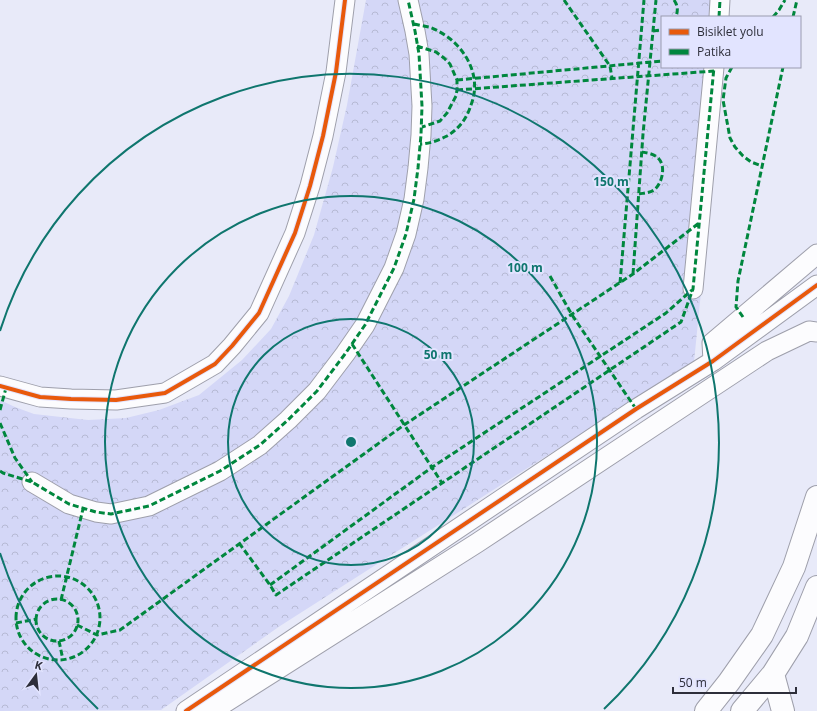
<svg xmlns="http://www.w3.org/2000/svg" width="817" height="711" font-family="'Open Sans',sans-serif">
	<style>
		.forest { fill: url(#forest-crowns) }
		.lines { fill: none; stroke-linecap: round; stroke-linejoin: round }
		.minor-casing { stroke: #9e9fab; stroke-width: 21 }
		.major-casing { stroke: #9e9fab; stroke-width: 24 }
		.minor { stroke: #fcfcfe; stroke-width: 19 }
		.major { stroke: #fcfcfe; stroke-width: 22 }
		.quiet { stroke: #00873e; stroke-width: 3; stroke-dasharray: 6 3; stroke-linecap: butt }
		.cycleway-casing { stroke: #e2e4ff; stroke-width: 6 }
		.cycleway { stroke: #e8590c; stroke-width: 4 }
		.ring { fill: none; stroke: #0f766e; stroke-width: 2 }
		.centre { fill: #0f766e; stroke: #e2e4ff; stroke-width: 2 }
		.ring-label { font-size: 12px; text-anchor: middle; font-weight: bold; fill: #0f766e; stroke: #e2e4ff; stroke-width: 4; stroke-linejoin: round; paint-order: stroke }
	</style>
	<defs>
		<pattern id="forest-crowns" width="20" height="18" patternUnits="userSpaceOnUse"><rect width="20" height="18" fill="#d4d7f7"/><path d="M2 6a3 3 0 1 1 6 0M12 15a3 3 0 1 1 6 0" fill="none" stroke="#b6b9d4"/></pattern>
	</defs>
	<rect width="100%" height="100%" fill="#e8eaf9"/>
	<path class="forest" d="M 366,0 L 730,0 L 728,17 L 662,17 L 662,67 L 722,67 L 713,172 L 694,362 L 280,626 L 161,710 L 0,711 L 0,400 L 15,407 L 34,414 L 88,420 L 126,418 L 159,410 L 199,395 L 242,360 L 271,329 L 289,296 L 314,235 L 333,167 L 347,105 Z"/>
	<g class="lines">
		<defs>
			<path id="minor" d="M 719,17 L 720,0
				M 693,289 L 714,67
				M 713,361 L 712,343 L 817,254
				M 0,386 L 40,397 L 71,399 L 116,400 L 165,393 L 215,364 L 232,346 L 259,313 L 295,233 L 310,186 L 323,136 L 336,72 L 345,0
				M 32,482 L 69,504 L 96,512 L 111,514 L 149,506 L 220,471 L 260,445 L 288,420 L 317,391 L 345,354 L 365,325 L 394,268 L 406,234 L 414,199 L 418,168 L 421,135 L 422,106 L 419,54 L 415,31 L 408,0
				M 186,711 L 636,409 L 713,361 L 817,285
				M 212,711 L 477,543 L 767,351 L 809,331 L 817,332"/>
			<path id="major" d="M 773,674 L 783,711
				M 706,711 L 729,682 L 762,635 L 794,567 L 817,497
				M 742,711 L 773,674 L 797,636 L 817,587"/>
		</defs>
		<use href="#minor" class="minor-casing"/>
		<use href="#major" class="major-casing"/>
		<use href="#minor" class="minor"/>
		<use href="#major" class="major"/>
		<path class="quiet" d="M 564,0 L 610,66 L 612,78
			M 674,0 C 678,6 678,10 676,17
			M 719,17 L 720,0
			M 773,17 L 779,10 L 785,0
			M 793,17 L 797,0
			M 414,24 C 418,25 424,26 429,27 C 460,38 484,72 471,105 C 467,118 459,129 447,136 C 439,140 429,144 420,144
			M 653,31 L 662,30
			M 417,46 L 436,52 L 444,58 L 450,64 L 457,80 L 457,90 L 456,96 L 447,113 L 440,121 L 422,127
			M 732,67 L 726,78 L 723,100 L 730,138 L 735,147 L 743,156 L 751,162 L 762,166
			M 457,80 L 662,61
			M 457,90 L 714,71
			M 639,194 C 644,193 649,193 654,190 C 662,184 666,167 659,159 C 655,154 648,153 642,152
			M 633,274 L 643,134 L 656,0
			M 550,276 L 572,315 L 636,409
			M 620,283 L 644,0
			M 743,317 L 736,307 L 738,281 L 783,67
			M 352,344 L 442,483
			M 0,410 L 6,388
			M 0,423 L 15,458 L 32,482
			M 0,471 L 3,473 L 32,482 L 69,504 L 96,512 L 111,514 L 149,506 L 220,471 L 260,445 L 288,420 L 317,391 L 345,354 L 365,325 L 394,268 L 406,234 L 414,199 L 418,168 L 421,135 L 422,106 L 419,54 L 415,31 L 408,0
			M 239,543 L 270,585 L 276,595 L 681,322 L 693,289 L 714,67
			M16 618a42 42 0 1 1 84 0a42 42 0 1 1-84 0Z
			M 270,585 L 431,468 L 666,313 L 692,290
			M36 620a21 21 0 1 1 42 0a21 21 0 1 1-42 0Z
			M 61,600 L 83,509
			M 16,623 L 37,619
			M 77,625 L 97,635 L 120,630 L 404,425 L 633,274 L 699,223
			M 59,641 L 63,660"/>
		<defs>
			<path id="cycleway" d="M 0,386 L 40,397 L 71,399 L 116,400 L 165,393 L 215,364 L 232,346 L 259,313 L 295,233 L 310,186 L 323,136 L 336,72 L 345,0
				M 186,711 L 636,409 L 713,361 L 817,285"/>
		</defs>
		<use href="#cycleway" class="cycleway-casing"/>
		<use href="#cycleway" class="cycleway"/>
	</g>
	<g class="ring">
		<circle cx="351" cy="442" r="123"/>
		<circle cx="351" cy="442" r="246"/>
		<path d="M98 709A368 368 0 0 1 0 553M0 331A368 368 0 1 1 604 709"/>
	</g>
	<circle cx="351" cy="442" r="6" class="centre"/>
	<g class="ring-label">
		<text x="611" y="186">150 m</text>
		<text x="525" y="272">100 m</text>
		<text x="438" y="359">50 m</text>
	</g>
	<rect x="661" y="16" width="140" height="52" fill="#e2e4ff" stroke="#9a9bb0"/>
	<rect x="669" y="29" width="20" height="6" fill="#e8590c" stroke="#9a9bb0"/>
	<text x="697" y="36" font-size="12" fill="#2d2e3a">Bisiklet yolu</text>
	<rect x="669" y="49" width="20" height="6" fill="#00873e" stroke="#9a9bb0"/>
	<text x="697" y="56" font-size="12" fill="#2d2e3a">Patika</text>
	<g transform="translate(36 675) rotate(15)" stroke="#e2e4ff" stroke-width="3" paint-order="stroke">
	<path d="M0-3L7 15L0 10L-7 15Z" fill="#2d2e3a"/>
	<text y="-6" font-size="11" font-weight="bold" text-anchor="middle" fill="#2d2e3a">K</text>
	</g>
	<path d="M673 687v6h123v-6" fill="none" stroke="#2d2e3a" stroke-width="2"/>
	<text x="679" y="687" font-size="12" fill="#2d2e3a" stroke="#e2e4ff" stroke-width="3" paint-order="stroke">50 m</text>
</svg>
